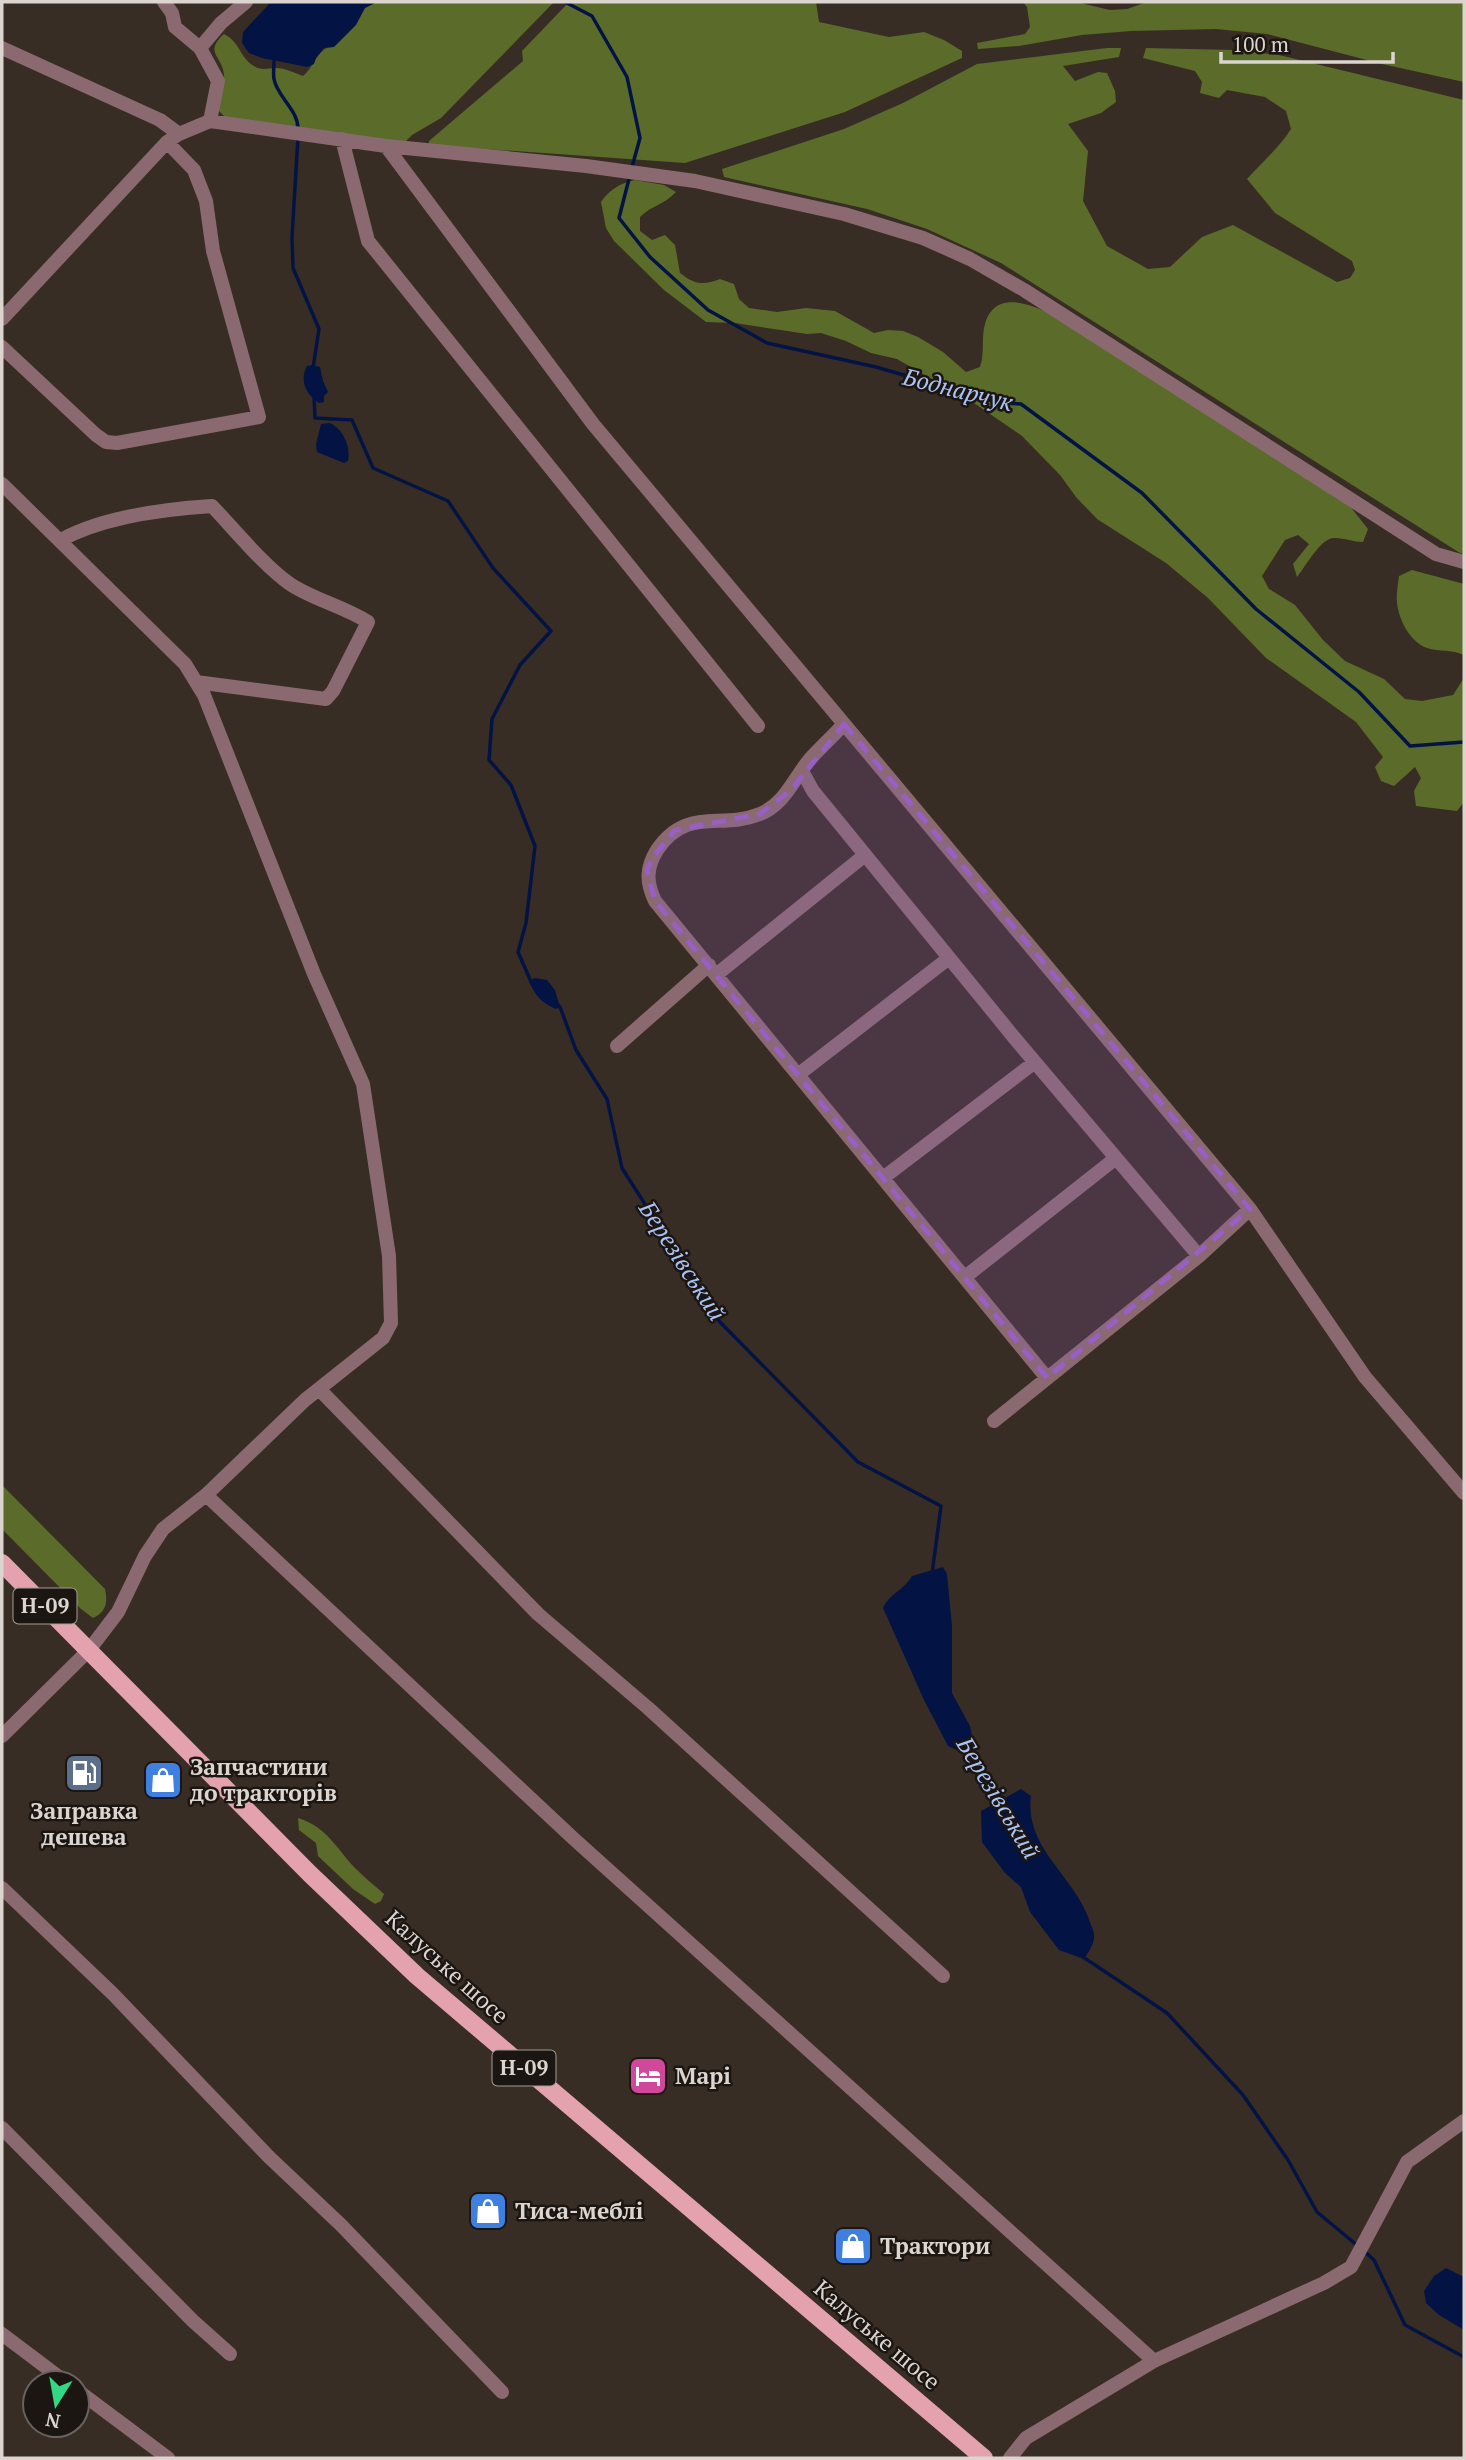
<svg xmlns="http://www.w3.org/2000/svg" width="1466" height="2460" font-family="'PT Serif',serif">
	<style>
		.forest { fill: #5b6b29 }
		.water { fill: #031444 }
		.lines { fill: none; stroke-linecap: round; stroke-linejoin: round }
		.stream { stroke: #031444; stroke-width: 3.5 }
		.minor { stroke: #8a6a70; stroke-width: 14 }
		.primary { stroke: #e4a2af; stroke-width: 18 }
		.marked { fill: #985fc4; fill-opacity: 0.2; stroke: #985fc4; stroke-width: 5; stroke-dasharray: 14 9; stroke-linejoin: round }
		.labels { text-anchor: middle; stroke-width: 5; stroke-linejoin: round; paint-order: stroke }
		.shield { fill: #1c1612; stroke: #a29c96; stroke-width: 2 }
		.shield-label { font-size: 21px; font-weight: bold; fill: #dcd5cf }
		.poi-label { font-size: 23px; font-weight: bold; fill: #dcd5cf; stroke: #1c1612; text-anchor: start }
		.street-label { font-size: 23px; fill: #dcd5cf; stroke: #1c1612 }
		.water-label { font-size: 24px; font-style: italic; fill: #aac3f4; stroke: #1c1612 }
	</style>
	<rect width="100%" height="100%" fill="#382d24"/>
	<path class="forest" d="M 377,2 L 554,2 L 441,118 L 412,135 L 403,144 L 225,117 L 217,109 C 220,99 225,86 224,75 C 223,56 203,53 224,34 C 241,43 239,57 254,66 C 262,71 267,68 276,68 C 285,68 295,73 303,76 C 314,67 316,52 329,47 L 365,8 Z
		M 569,2 L 816,2 L 819,22 L 889,37 L 924,32 L 944,40 L 962,51 L 962,58 L 845,112 L 685,163 L 429,145 L 429,141 L 523,61 L 522,51 Z
		M 1023,2 L 1076,2 L 1110,10 L 1127,9 L 1147,2 L 1464,2 L 1464,82 L 1382,64 L 1267,34 L 1216,29 L 1131,31 L 1082,35 L 1019,46 L 978,49 L 977,43 L 1025,34 L 1030,27 L 1027,7 Z
		M 1107,48 L 1121,48 L 1119,57 L 1063,66 L 1075,81 L 1098,72 L 1107,73 L 1115,91 L 1116,102 L 1101,113 L 1068,124 L 1088,151 L 1083,201 L 1107,246 L 1148,269 L 1170,267 L 1202,237 L 1233,225 L 1337,282 L 1350,278 L 1355,270 L 1352,261 L 1275,213 L 1247,179 C 1262,162 1279,148 1291,129 L 1286,111 L 1265,97 L 1227,90 L 1219,98 L 1200,93 L 1202,82 L 1195,71 L 1143,58 L 1146,48 L 1234,50 L 1279,55 L 1464,100 L 1464,554 L 1460,553 L 1001,263 L 927,229 L 867,209 L 724,177 L 722,169 L 844,129 L 903,103 L 977,64 Z
		M 635,180 L 664,185 L 676,192 C 664,205 652,205 640,217 L 640,231 L 652,240 L 665,235 L 675,245 L 680,273 C 694,284 703,286 720,279 L 734,284 L 739,299 L 749,308 L 777,312 L 806,308 L 835,311 L 874,333 L 888,330 L 903,331 L 918,337 L 943,352 L 966,372 L 980,367 C 985,352 981,338 985,324 C 997,282 1046,312 1069,323 L 1341,495 L 1368,529 L 1363,542 C 1353,542 1345,538 1335,538 C 1321,537 1306,566 1297,577 L 1293,564 L 1309,544 L 1298,535 L 1285,540 L 1262,576 L 1269,589 L 1295,605 L 1323,640 L 1345,661 L 1384,679 L 1405,699 L 1422,701 L 1453,695 L 1464,678 L 1464,802 L 1457,811 L 1416,806 L 1414,791 L 1421,778 L 1415,767 L 1394,786 L 1381,781 L 1375,767 L 1383,757 L 1356,722 L 1266,658 L 1208,598 L 1166,563 L 1097,519 L 1076,497 L 1060,475 L 1022,436 L 977,405 L 897,359 L 871,353 L 846,341 L 821,333 L 807,334 L 735,323 L 706,322 L 664,290 L 614,241 L 606,228 L 601,202 C 610,189 619,184 635,180 Z
		M 1412,570 L 1464,584 L 1464,655 C 1452,649 1439,652 1427,648 C 1410,642 1399,620 1397,603 C 1396,595 1398,584 1399,576 Z
		M 2,1485 L 105,1589 C 108,1603 106,1612 93,1618 L 81,1609 L 2,1529 Z
		M 298,1818 C 327,1827 336,1848 355,1868 C 364,1877 375,1886 384,1894 L 381,1901 L 375,1904 L 353,1889 L 318,1856 L 316,1843 L 299,1830 Z"/>
	<path class="water" d="M 271,2 L 377,2 L 365,8 L 356,25 L 334,47 L 324,48 L 316,58 L 314,64 L 307,67 L 262,58 L 249,53 L 242,43 L 243,32 Z
		M 313,365 L 320,367 L 323,381 L 328,392 L 324,396 L 324,402 L 319,403 C 306,395 299,380 307,366 Z
		M 330,423 C 343,429 351,446 348,461 L 344,463 L 317,452 L 316,444 L 321,424 Z
		M 535,978 L 547,980 L 555,990 L 560,1007 L 556,1009 C 542,1003 535,996 529,981 Z
		M 943,1567 L 947,1574 L 952,1626 L 952,1693 L 970,1726 L 975,1748 L 970,1756 L 948,1746 L 924,1700 L 883,1608 C 890,1593 903,1591 912,1576 Z
		M 1021,1789 L 1031,1796 C 1024,1847 1073,1875 1089,1919 C 1090,1924 1094,1930 1094,1935 C 1095,1943 1088,1953 1084,1959 L 1059,1950 L 1030,1912 L 1021,1887 L 1005,1873 L 982,1842 L 981,1811 Z
		M 1446,2268 L 1464,2277 L 1464,2330 L 1439,2315 L 1426,2303 L 1424,2291 L 1434,2276 Z"/>
	<g class="lines">
		<path class="stream" d="M 565,2 L 592,16 L 627,77 L 640,138 L 632,167
			M 274,61 C 274,67 273,74 274,79 C 277,97 299,110 298,130
			M 298,137 L 292,237 L 293,268 L 319,329 L 313,368
			M 630,175 L 619,218 L 650,257 L 708,310 L 767,343 L 876,367 L 1000,403 L 1021,404 L 1142,493 L 1256,609 L 1359,692 L 1410,746 L 1464,742
			M 314,397 L 315,418 L 352,420 L 373,468 L 448,501 L 493,568 L 551,631 L 520,665 L 492,719 L 489,760 L 511,785 L 535,846 L 526,923 L 518,952 L 532,984
			M 557,1004 L 560,1007 L 576,1050 L 607,1099 L 622,1168 L 719,1321 L 858,1462 L 941,1506 L 932,1574
			M 968,1753 L 1004,1804
			M 1083,1957 L 1167,2013 L 1243,2095 L 1288,2160 L 1317,2212 L 1358,2246
			M 1364,2251 L 1374,2260 L 1405,2325 L 1464,2357"/>
		<path class="minor" d="M 164,2 L 172,13 L 175,27 L 200,48 L 218,81 L 210,121
			M 2,48 L 160,120 L 179,134
			M 200,48 L 221,23 L 246,2
			M 342,139 L 368,241 L 758,726
			M 386,146 L 593,424 L 1250,1209 L 1365,1377 L 1464,1493
			M 2,319 L 167,142 L 179,134 L 210,121 L 386,146 L 586,166 L 695,181 L 844,214 L 923,238 L 970,259 L 1024,290 L 1436,554 L 1464,562
			M 2,347 L 96,435 L 106,442 L 117,443 L 259,417 L 213,251 L 206,201 L 194,170 L 167,142
			M 2,484 L 185,664 L 204,695 L 314,974 L 363,1084 L 389,1256 L 391,1323 L 383,1338 L 305,1400 L 206,1495 L 163,1529 L 145,1556 L 118,1612 L 89,1650 L 2,1736
			M 61,540 C 102,517 165,509 212,506 C 234,529 264,566 290,584 C 314,600 343,606 368,622 L 333,691 L 326,699 L 196,682
			M 844,724 C 833,736 821,747 810,759 C 794,778 785,804 760,814 C 720,830 687,806 657,850 C 646,868 646,882 655,901 L 1047,1378
			M 802,771 L 813,791 L 1017,1041 L 1199,1256
			M 716,975 L 865,855
			M 617,1046 L 709,965
			M 799,1074 L 949,958
			M 883,1178 L 1035,1062
			M 965,1277 L 1116,1158
			M 319,1389 L 538,1614 L 648,1708 L 943,1976
			M 994,1421 L 1199,1256 L 1250,1209
			M 206,1495 L 574,1839 L 1154,2361
			M 2,1888 L 113,1994 L 269,2157 L 341,2225 L 502,2392
			M 2,2128 L 193,2321 L 230,2354
			M 2,2334 L 67,2383
			M 77,2390 L 168,2458
			M 1010,2458 L 1026,2438 L 1154,2361 L 1324,2283 L 1351,2267 L 1407,2162 L 1464,2121"/>
		<path class="primary" d="M 2,1563 L 310,1874 L 417,1976 L 984,2458"/>
	</g>
	<path class="marked" d="M 844,724 L 1250,1209 L 1047,1378 L 655,901 L 647,870 L 653,857 L 675,830 L 760,814 L 791,790 Z"/>
	<defs>
		<symbol id="fuel-square" viewBox="-11 -11 22 22"><rect x="-9" y="-9" width="18" height="18" rx="4" fill="#5c6f8a" stroke="#1c1612"/><path d="M-5.5-6h7V0h2V4h1.3V-2.5L3-4.5l.8-.8L6-3V5H2.5V1h-1V6h-7ZM-4.2-4.7v3.2H.2V-4.7Z" fill="#fff"/></symbol>
		<symbol id="shop-square" viewBox="-11 -11 22 22"><rect x="-9" y="-9" width="18" height="18" rx="4" fill="#3f7fe0" stroke="#1c1612"/><path d="M-5-2.5h2.3a2.7 3.5 0 0 1 5.4 0H5L5.5 6h-11ZM-1.5-2.5h3a1.5 2.3 0 0 0-3 0Z" fill="#fff"/></symbol>
		<symbol id="hotel-square" viewBox="-11 -11 22 22"><rect x="-9" y="-9" width="18" height="18" rx="4" fill="#d1479c" stroke="#1c1612"/><path d="M-6-4.5h1.5V1H6V5H4.5V3h-9V5H-6ZM-4 0a1.8 1.8 0 1 1 3.6 0ZM.5 0V-2.5h3Q6-2.5 6 0Z" fill="#fff"/></symbol>
	</defs>
	<g fill-rule="evenodd">
		<use href="#fuel-square" x="62" y="1751" width="44" height="44"/>
		<use href="#shop-square" x="141" y="1758" width="44" height="44"/>
		<use href="#hotel-square" x="626" y="2054" width="44" height="44"/>
		<use href="#shop-square" x="466" y="2189" width="44" height="44"/>
		<use href="#shop-square" x="831" y="2224" width="44" height="44"/>
	</g>
	<g class="labels">
		<g class="shield">
			<rect x="13.5" y="1588.5" width="63" height="35" rx="5"/>
			<rect x="492.5" y="2050.5" width="63" height="35" rx="5"/>
		</g>
		<g class="shield-label">
			<text x="45" y="1613">Н-09</text>
			<text x="524" y="2075">Н-09</text>
		</g>
		<g class="poi-label">
			<text x="190" y="1775">Запчастини<tspan x="190" dy="26">до тракторів</tspan></text>
			<text x="84" y="1819" text-anchor="middle">Заправка<tspan x="84" dy="26">дешева</tspan></text>
			<text x="675" y="2084">Марі</text>
			<text x="515" y="2219">Тиса-меблі</text>
			<text x="880" y="2254">Трактори</text>
		</g>
		<g class="street-label">
			<text transform="translate(447 1967) rotate(42)" y="8">Калуське шосе</text>
			<text transform="translate(877 2335) rotate(40)" y="8">Калуське шосе</text>
		</g>
		<g class="water-label">
			<text transform="translate(958 390) rotate(14)" y="8">Боднарчук</text>
			<text transform="translate(682 1261) rotate(57)" y="8">Березівський</text>
			<text transform="translate(998 1798) rotate(59)" y="8">Березівський</text>
		</g>
	</g>
	<rect width="1466" height="2460" fill="none" stroke="#dcd5cf" stroke-width="7"/>
	<g transform="translate(56 2404) rotate(191)"><circle r="33" fill="#1c1612" stroke="#69625e" stroke-width="2"/>
	<path d="M0-5L12 26L0 18L-12 26Z" fill="#32d882"/>
	<text y="-10" font-size="19" font-weight="bold" text-anchor="middle" fill="#dcd5cf">N</text>
	</g>
	<path d="M1221 52v10h172v-10" fill="none" stroke="#dcd5cf" stroke-width="3.5"/>
	<text x="1232" y="52" font-size="21" fill="#dcd5cf" stroke="#1c1612" stroke-width="5" paint-order="stroke">100 m</text>
</svg>
